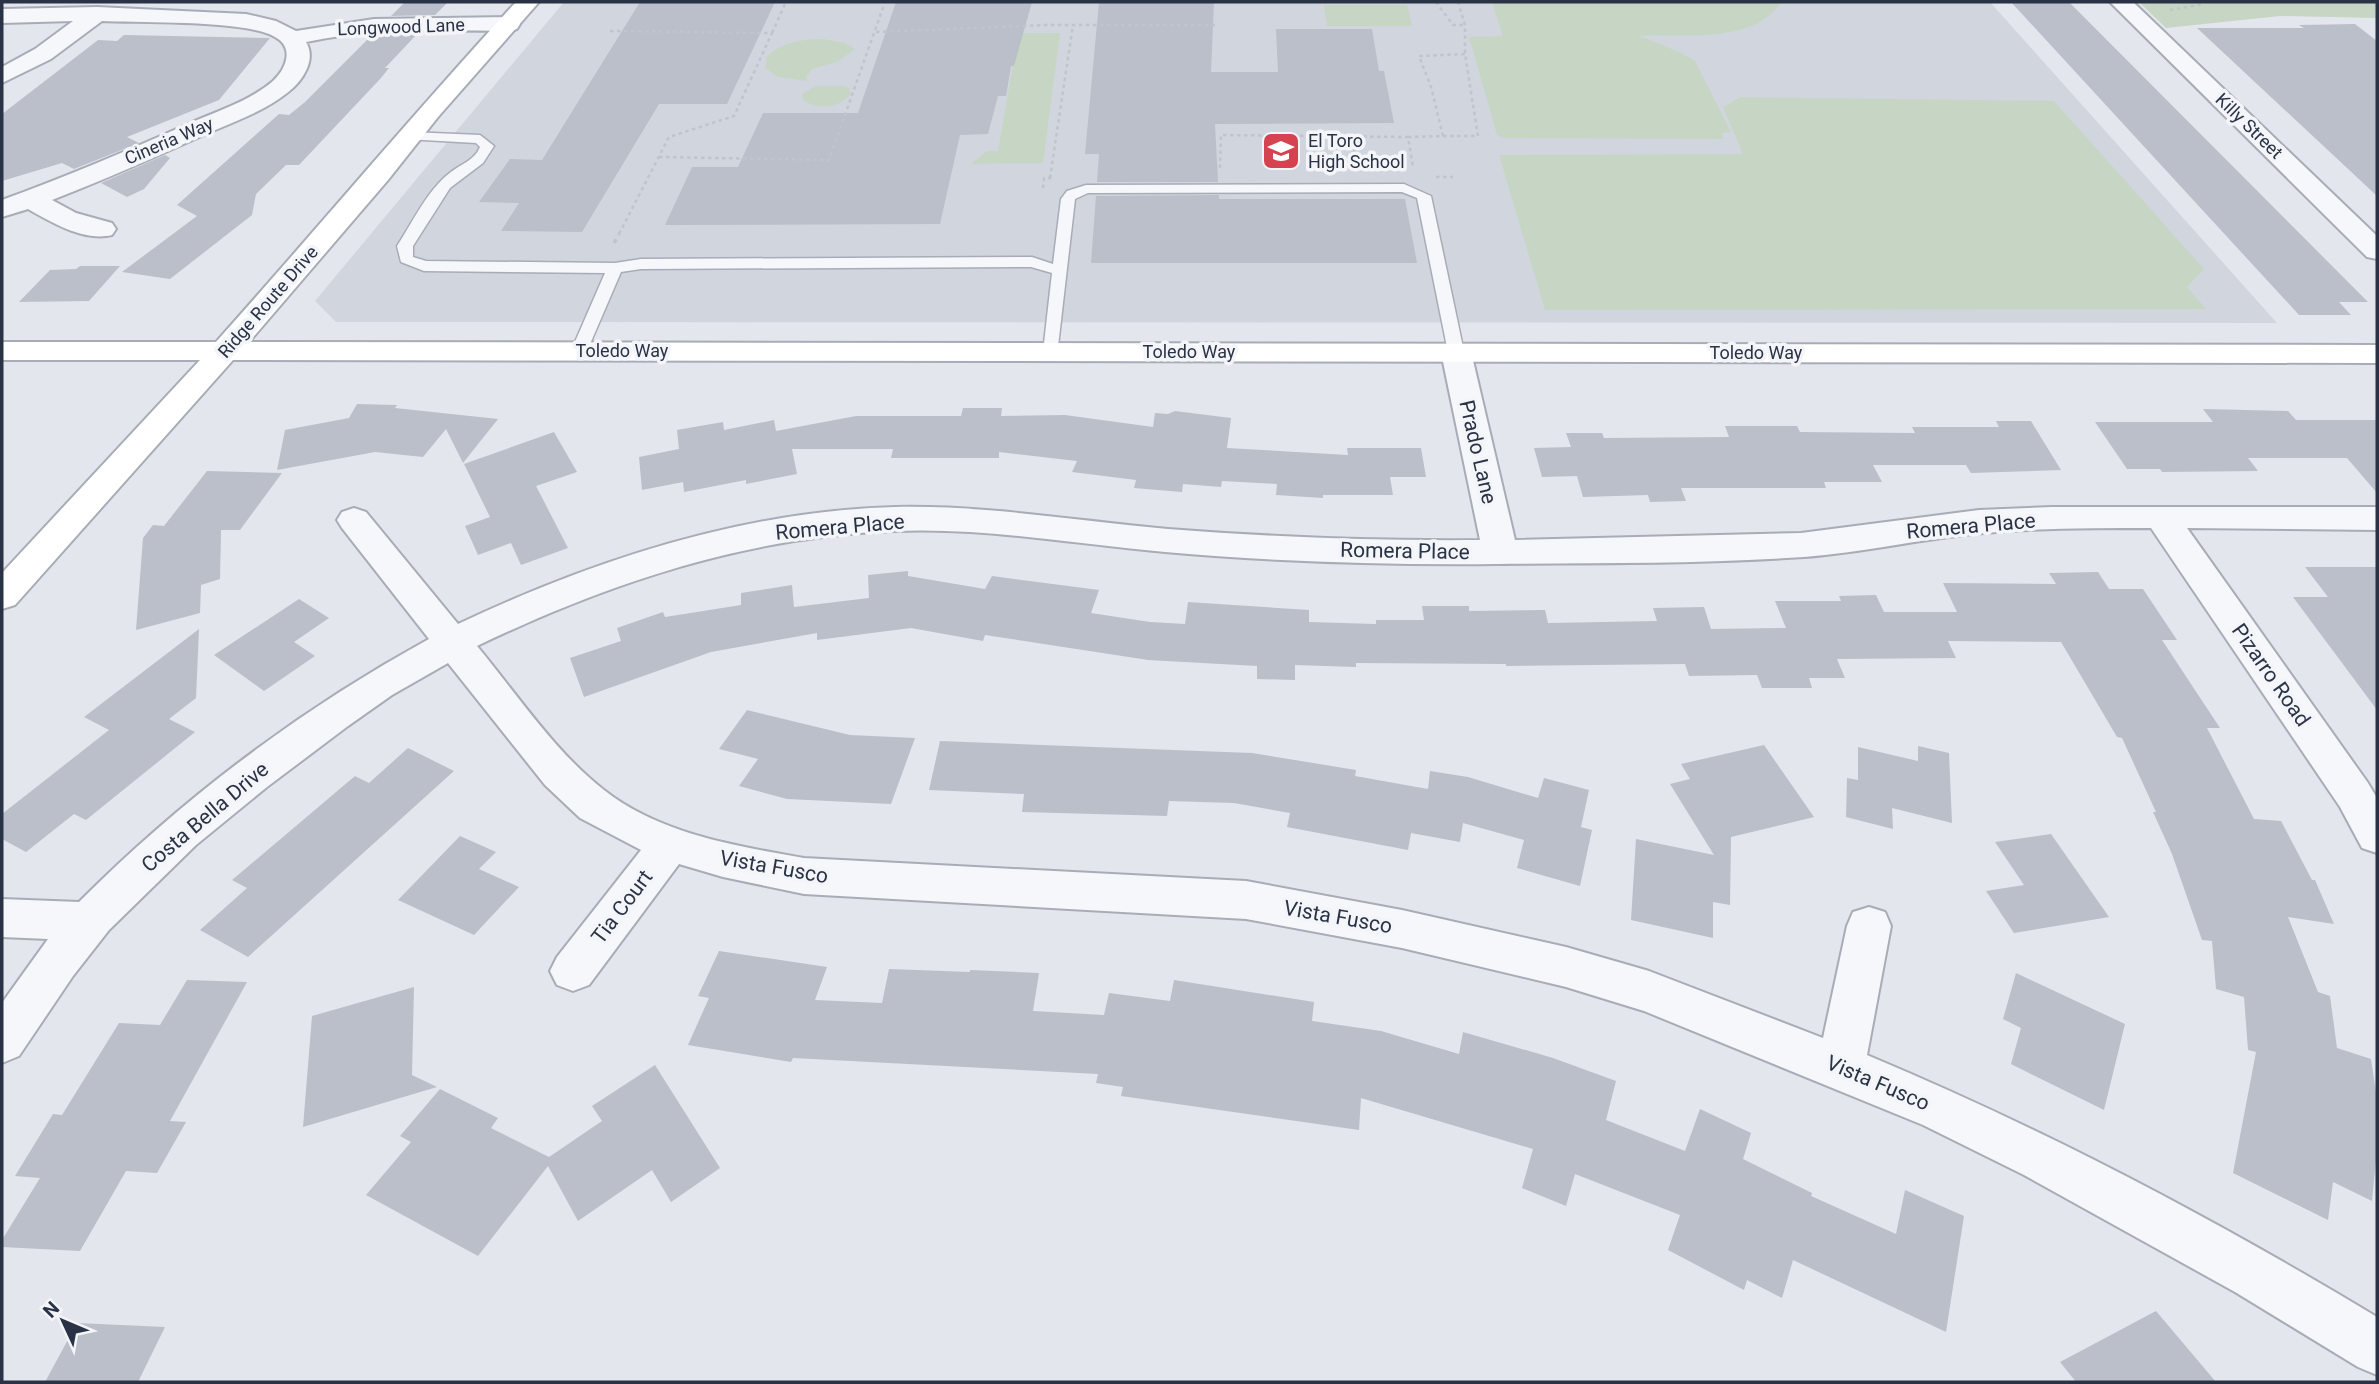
<svg xmlns="http://www.w3.org/2000/svg" width="2379" height="1384" font-family="Roboto,sans-serif">
	<style>
		.built { fill: #d1d5de }
		.green { fill: #c7d6c4 }
		.building { fill: #babfca }
		.lines { fill: none; stroke-linecap: round; stroke-linejoin: round }
		.lane-casing { stroke: #a8acb7; stroke-width: 3 }
		.street-casing { stroke: #a8acb7; stroke-width: 4 }
		.secondary-casing { stroke: #a8acb7; stroke-width: 4 }
		.path-far1 { stroke: #c1c4cb; stroke-width: 2.5; stroke-dasharray: 3.5 3.5; stroke-linecap: butt }
		.path { stroke: #c1c4cb; stroke-width: 3.5; stroke-dasharray: 4.5 4.5; stroke-linecap: butt }
		.lane { fill: #f6f7fa; fill-rule: evenodd }
		.street { fill: #f6f7fa; fill-rule: evenodd }
		.secondary { fill: #fff; fill-rule: evenodd }
		.labels { text-anchor: middle; stroke-width: 7; stroke-linejoin: round; paint-order: stroke }
		.far-street-label { font-size: 18px; fill: #2a3245; stroke: #f3f5f9 }
		.far-poi-label { font-size: 18px; fill: #2a3245; stroke: #f3f5f9; text-anchor: start }
		.street-label { font-size: 21px; fill: #2a3245; stroke: #f3f5f9 }
	</style>
	<rect width="100%" height="100%" fill="#e3e6ec"/>
	<path class="built" d="M 564,2 L 1990,2 L 2277,323 L 336,322 L 315,301 Z"/>
	<path class="green" d="M 1492,2 L 1782,2 C 1751,45 1686,33 1640,36 L 1679,52 L 1695,61 L 1731,132 L 1721,133 L 1724,139 L 1504,138 L 1497,135 L 1469,37 L 1503,36 Z
		M 2139,2 L 2377,2 L 2377,18 L 2280,16 L 2166,28 Z
		M 1324,5 L 1407,5 L 1412,26 L 1327,26 Z
		M 1005,33 L 1060,33 L 1043,163 L 971,164 L 987,151 L 998,151 L 1016,47 Z
		M 823,39 L 845,43 L 855,49 L 837,62 L 812,69 L 806,77 L 808,81 L 778,77 L 765,68 L 767,57 C 781,42 803,39 823,39 Z
		M 816,86 L 844,86 L 849,88 L 851,94 C 841,108 817,110 803,100 L 802,94 Z
		M 1741,97 L 2054,101 L 2204,269 L 2187,287 L 2206,309 L 1545,310 L 1499,155 L 1743,154 L 1723,107 Z"/>
	<path class="building" d="M 405,2 L 448,2 L 435,15 L 391,16 Z
		M 640,2 L 775,2 L 727,104 L 659,104 L 582,232 L 501,231 L 519,203 L 479,202 L 510,159 L 542,160 Z
		M 896,2 L 1032,2 L 1014,66 L 1011,66 L 1006,96 L 998,96 L 988,134 L 960,135 L 940,224 L 665,225 L 692,167 L 738,167 L 763,113 L 858,113 Z
		M 1099,2 L 1214,2 L 1211,72 L 1278,72 L 1276,29 L 1372,29 L 1379,71 L 1384,71 L 1394,123 L 1215,124 L 1218,182 L 1097,182 L 1099,154 L 1085,154 Z
		M 2011,2 L 2069,2 L 2368,302 L 2339,302 L 2351,315 L 2299,315 Z
		M 2355,24 L 2377,41 L 2377,196 L 2197,28 L 2304,28 L 2299,25 Z
		M 418,33 L 385,68 L 389,68 L 381,78 L 299,165 L 286,165 L 256,194 L 252,215 L 170,279 L 122,272 L 197,216 L 177,205 L 279,114 L 289,115 L 305,102 L 371,36 Z
		M 124,35 L 270,38 L 219,100 L 127,137 L 139,143 L 74,169 L 62,163 L 2,181 L 2,114 L 98,40 L 117,41 Z
		M 165,155 L 170,158 L 144,189 L 127,197 L 101,183 Z
		M 1219,195 L 1219,199 L 1405,199 L 1417,263 L 1091,263 L 1096,196 Z
		M 80,266 L 120,266 L 89,301 L 19,302 L 50,270 L 76,269 Z
		M 357,404 L 397,405 L 395,408 L 498,419 L 463,463 L 446,429 L 423,457 L 375,452 L 277,470 L 285,430 L 349,418 Z
		M 963,408 L 1002,408 L 1001,416 L 1065,415 L 1153,427 L 1155,413 L 1168,414 L 1175,411 L 1231,418 L 1227,448 L 1348,455 L 1347,448 L 1421,448 L 1426,477 L 1390,477 L 1393,495 L 1323,495 L 1323,498 L 1276,495 L 1277,484 L 1222,481 L 1221,487 L 1183,484 L 1182,492 L 1134,488 L 1136,480 L 1072,472 L 1077,461 L 999,452 L 999,458 L 891,458 L 893,449 L 792,449 L 797,474 L 746,484 L 746,480 L 684,492 L 683,482 L 642,490 L 639,457 L 679,449 L 677,430 L 723,422 L 724,430 L 774,420 L 776,431 L 856,416 L 961,416 Z
		M 2203,409 L 2288,411 L 2296,420 L 2377,420 L 2377,493 L 2347,458 L 2248,458 L 2258,471 L 2162,472 L 2160,469 L 2127,469 L 2095,422 L 2213,422 Z
		M 1996,421 L 2031,421 L 2061,470 L 1971,473 L 1966,465 L 1873,465 L 1882,482 L 1824,482 L 1826,488 L 1681,488 L 1686,501 L 1650,502 L 1648,495 L 1583,497 L 1577,476 L 1542,477 L 1534,448 L 1571,447 L 1566,433 L 1602,433 L 1604,438 L 1729,437 L 1725,426 L 1797,426 L 1800,432 L 1915,433 L 1912,427 L 1999,427 Z
		M 554,432 L 577,472 L 536,486 L 568,548 L 521,565 L 511,543 L 478,555 L 465,526 L 490,517 L 464,464 Z
		M 207,471 L 282,473 L 240,530 L 221,530 L 220,579 L 201,585 L 200,613 L 136,630 L 143,538 L 153,525 L 164,526 Z
		M 2305,567 L 2377,567 L 2377,710 L 2293,597 L 2328,597 Z
		M 908,571 L 908,576 L 985,589 L 992,576 L 1099,590 L 1091,613 L 1150,622 L 1185,624 L 1188,602 L 1309,610 L 1309,622 L 1376,624 L 1376,620 L 1424,620 L 1422,606 L 1469,606 L 1469,611 L 1545,610 L 1548,623 L 1657,621 L 1653,608 L 1704,607 L 1711,629 L 1786,628 L 1775,601 L 1841,601 L 1839,596 L 1876,595 L 1884,612 L 1957,612 L 1943,583 L 2056,584 L 2049,573 L 2098,572 L 2109,589 L 2143,589 L 2177,640 L 2162,640 L 2220,728 L 2207,728 L 2254,819 L 2281,821 L 2312,880 L 2315,880 L 2334,924 L 2288,917 L 2318,992 L 2330,996 L 2337,1048 L 2371,1059 L 2377,1099 L 2377,1150 L 2372,1201 L 2333,1182 L 2328,1220 L 2233,1173 L 2256,1052 L 2248,1050 L 2244,997 L 2216,989 L 2212,941 L 2202,940 L 2172,854 L 2153,812 L 2156,812 L 2122,738 L 2117,737 L 2061,642 L 1948,641 L 1956,658 L 1837,659 L 1845,678 L 1809,678 L 1812,688 L 1762,688 L 1757,675 L 1689,676 L 1685,664 L 1506,666 L 1506,664 L 1356,663 L 1356,667 L 1295,665 L 1295,680 L 1257,679 L 1257,666 L 1148,660 L 985,635 L 983,641 L 911,628 L 817,640 L 817,633 L 711,652 L 584,697 L 570,658 L 621,641 L 617,628 L 663,612 L 665,617 L 741,605 L 741,593 L 792,585 L 794,607 L 869,598 L 868,575 Z
		M 299,599 L 329,618 L 294,642 L 315,656 L 264,691 L 214,655 Z
		M 199,629 L 196,698 L 169,719 L 195,732 L 86,820 L 74,814 L 26,852 L 2,839 L 2,814 L 109,730 L 84,717 Z
		M 747,710 L 850,735 L 915,738 L 891,804 L 787,799 L 739,786 L 758,759 L 719,749 Z
		M 940,741 L 1252,753 L 1356,770 L 1355,776 L 1428,789 L 1430,771 L 1468,777 L 1538,798 L 1544,778 L 1589,790 L 1581,827 L 1592,830 L 1580,886 L 1517,868 L 1524,840 L 1463,823 L 1460,842 L 1411,833 L 1408,850 L 1287,827 L 1290,813 L 1234,803 L 1169,801 L 1167,816 L 1022,812 L 1024,794 L 929,790 Z
		M 1764,745 L 1814,817 L 1731,837 L 1730,905 L 1713,902 L 1713,938 L 1631,920 L 1636,839 L 1714,855 L 1670,784 L 1690,779 L 1681,764 Z
		M 1918,746 L 1949,753 L 1952,823 L 1892,808 L 1893,829 L 1846,817 L 1847,778 L 1858,780 L 1858,747 L 1918,761 Z
		M 408,748 L 454,771 L 248,957 L 200,930 L 247,888 L 232,880 L 355,776 L 369,783 Z
		M 2051,834 L 2109,917 L 2014,933 L 1986,891 L 2024,885 L 1995,842 Z
		M 460,836 L 496,852 L 479,869 L 519,887 L 474,935 L 398,900 Z
		M 719,951 L 827,967 L 815,1000 L 882,1003 L 889,969 L 970,972 L 970,970 L 1039,973 L 1033,1011 L 1104,1015 L 1109,993 L 1170,1001 L 1174,980 L 1314,1002 L 1312,1021 L 1381,1031 L 1459,1054 L 1463,1032 L 1553,1058 L 1616,1081 L 1606,1120 L 1685,1151 L 1700,1109 L 1751,1133 L 1743,1159 L 1812,1193 L 1811,1196 L 1896,1234 L 1905,1190 L 1964,1216 L 1946,1332 L 1793,1260 L 1782,1298 L 1747,1280 L 1744,1290 L 1668,1250 L 1680,1215 L 1575,1174 L 1566,1206 L 1522,1188 L 1533,1149 L 1361,1098 L 1359,1130 L 1121,1096 L 1123,1087 L 1096,1083 L 1098,1074 L 793,1058 L 791,1062 L 688,1045 L 709,998 L 698,996 Z
		M 2016,973 L 2125,1024 L 2104,1110 L 2011,1064 L 2021,1028 L 2003,1019 Z
		M 187,980 L 247,982 L 170,1121 L 186,1122 L 157,1173 L 126,1171 L 80,1251 L 2,1247 L 2,1240 L 40,1178 L 15,1176 L 53,1114 L 62,1115 L 119,1023 L 160,1025 Z
		M 414,987 L 412,1075 L 437,1087 L 303,1127 L 312,1016 Z
		M 655,1065 L 720,1168 L 671,1202 L 652,1170 L 578,1221 L 548,1166 L 478,1256 L 366,1195 L 411,1142 L 400,1136 L 440,1089 L 498,1118 L 491,1128 L 549,1157 L 602,1121 L 592,1106 Z
		M 2156,1311 L 2216,1382 L 2076,1382 L 2060,1362 Z
		M 77,1323 L 165,1327 L 138,1382 L 45,1382 Z"/>
	<g class="lines">
		<defs>
			<path id="lane" d="M 410,132 L 480,135 L 494,146 L 483,163 L 450,188 L 413,246 L 413,257 L 426,261 L 615,263 L 641,259 L 1032,257 L 1053,264 L 1061,199 L 1067,191 L 1086,185 L 1404,184 L 1431,196 L 1464,352 L 1456,357 L 1448,352 L 1417,198 L 1402,192 L 1088,193 L 1075,199 L 1057,355 L 1051,357 L 1043,352 L 1052,273 L 1031,267 L 641,269 L 621,272 L 587,351 L 579,356 L 571,351 L 605,273 L 424,271 L 401,262 L 397,246 C 413,222 427,190 451,172 C 461,164 475,160 480,147 L 476,143 L 405,139 L 403,136 Z"/>
			<path id="street" d="M 2110,2 L 2133,2 L 2377,236 L 2377,259 L 2367,257 Z
				M 97,7 L 246,14 L 276,21 L 296,31 L 374,19 L 509,17 L 517,19 L 520,24 L 517,29 L 509,31 C 441,30 373,28 306,42 C 317,60 302,82 287,93 C 263,112 233,122 206,134 C 155,157 104,180 52,200 L 76,213 L 112,223 L 116,229 L 112,235 C 84,242 51,222 28,209 L 2,217 L 2,200 C 65,177 127,151 188,124 C 217,111 250,101 273,81 C 287,68 294,47 275,37 C 248,20 139,23 102,21 L 51,59 L 2,83 L 2,67 L 35,49 L 73,21 L 2,23 L 2,9 Z
				M 1456,343 L 1467,346 L 1471,352 L 1515,540 L 1801,533 L 1979,510 L 2052,507 L 2377,507 L 2377,530 L 2187,528 L 2368,783 L 2377,798 L 2377,853 L 2362,848 L 2340,807 L 2151,528 C 2092,528 2032,528 1973,534 C 1916,540 1860,553 1804,557 C 1702,564 1599,563 1497,564 C 1386,565 1275,562 1165,552 C 1074,544 984,527 893,531 C 746,537 608,583 477,646 C 517,694 555,752 604,790 C 660,834 736,846 804,858 L 1246,881 L 1402,910 L 1566,947 L 1649,971 L 1823,1038 L 1847,926 L 1853,912 L 1869,907 L 1885,912 L 1891,926 L 1867,1055 C 2044,1129 2213,1218 2377,1317 L 2377,1375 L 2358,1367 L 2235,1292 L 2024,1175 L 1923,1125 L 1644,1011 L 1566,987 L 1402,948 L 1246,919 L 804,894 L 723,877 L 679,864 L 589,985 L 573,991 L 557,985 L 550,971 L 557,957 L 641,850 L 580,818 L 545,785 L 448,663 L 392,695 L 348,726 L 267,787 L 196,845 L 109,930 L 73,976 L 19,1056 L 2,1063 L 2,1003 L 48,939 L 2,937 L 2,899 L 79,902 C 182,799 301,709 429,639 L 342,528 L 337,520 L 342,512 L 354,508 L 366,512 L 458,624 C 594,560 743,511 895,507 C 987,505 1077,521 1168,529 C 1272,537 1376,541 1480,540 L 1441,352 L 1445,346 Z"/>
			<path id="secondary" d="M 516,2 L 539,2 L 438,117 L 388,180 L 249,342 L 2377,345 L 2377,363 L 233,360 L 15,605 L 2,609 L 2,573 L 200,360 L 2,360 L 2,342 L 216,342 C 317,229 414,113 516,2 Z"/>
		</defs>
		<use href="#lane" class="lane-casing"/>
		<use href="#street" class="street-casing"/>
		<use href="#secondary" class="secondary-casing"/>
		<path class="path-far1" d="M 1436,2 L 1453,25 L 1465,25
			M 2170,10 L 2204,4
			M 610,31 L 772,33 L 734,116 L 669,137 L 618,236
			M 876,32 L 1046,25 L 1215,25
			M 772,33 L 786,2
			M 1294,136 L 1296,167
			M 1352,136 L 1357,167
			M 1443,136 L 1478,136 L 1465,54 L 1465,25 L 1458,2
			M 1408,137 L 1443,136 L 1431,87 L 1419,56 L 1465,54
			M 659,157 L 829,160 L 885,2
			M 1220,168 L 1221,135 L 1408,137 L 1413,167
			M 1436,177 L 1453,177
			M 1050,178 L 1073,25
			M 1043,188 L 1044,178 L 1053,178"/>
		<path class="path" d="M 614,243 L 619,234"/>
		<use href="#lane" class="lane"/>
		<use href="#street" class="street"/>
		<use href="#secondary" class="secondary"/>
	</g>
	<defs>
		<symbol id="school-square" viewBox="-11 -11 22 22"><rect x="-9" y="-9" width="18" height="18" rx="4" fill="#d64350" stroke="#f3f5f9"/><path d="M0-5L7-2L0 1L-7-2ZM-4 1L0 2.5L4 1V4Q0 6-4 4Z" fill="#fff"/></symbol>
	</defs>
	<g fill-rule="evenodd">
		<use href="#school-square" x="1259" y="129" width="44" height="44"/>
	</g>
	<g class="labels">
		<g class="far-street-label">
			<text transform="translate(401 27) rotate(-2)" y="6">Longwood Lane</text>
			<text transform="translate(2249 126) rotate(44)" y="6">Killy Street</text>
			<text transform="translate(169 141) rotate(-23)" y="6">Cineria Way</text>
			<text transform="translate(268 302) rotate(-49)" y="6">Ridge Route Drive</text>
			<text x="622" y="357">Toledo Way</text>
			<text x="1189" y="358">Toledo Way</text>
			<text x="1756" y="359">Toledo Way</text>
		</g>
		<g class="far-poi-label">
			<text x="1308" y="147">El Toro<tspan x="1308" dy="21">High School</tspan></text>
		</g>
		<g class="street-label">
			<text transform="translate(1478 452) rotate(77)" y="7">Prado Lane</text>
			<text transform="translate(1971 526) rotate(-5)" y="7">Romera Place</text>
			<text transform="translate(840 527) rotate(-5)" y="7">Romera Place</text>
			<text transform="translate(1405 551) rotate(1)" y="7">Romera Place</text>
			<text transform="translate(2271 675) rotate(55)" y="7">Pizarro Road</text>
			<text transform="translate(205 817) rotate(-40)" y="7">Costa Bella Drive</text>
			<text transform="translate(774 867) rotate(10)" y="7">Vista Fusco</text>
			<text transform="translate(622 907) rotate(-53)" y="7">Tia Court</text>
			<text transform="translate(1338 917) rotate(10)" y="7">Vista Fusco</text>
			<text transform="translate(1878 1083) rotate(23)" y="7">Vista Fusco</text>
		</g>
	</g>
	<rect width="2379" height="1384" fill="none" stroke="#2a3245" stroke-width="7"/>
	<g transform="translate(63 1321) rotate(314)" stroke="#f3f5f9" stroke-width="5" paint-order="stroke">
	<path d="M0-5L12 26L0 18L-12 26Z" fill="#2a3245"/>
	<text y="-10" font-size="19" font-weight="bold" text-anchor="middle" fill="#2a3245">N</text>
	</g>
</svg>
